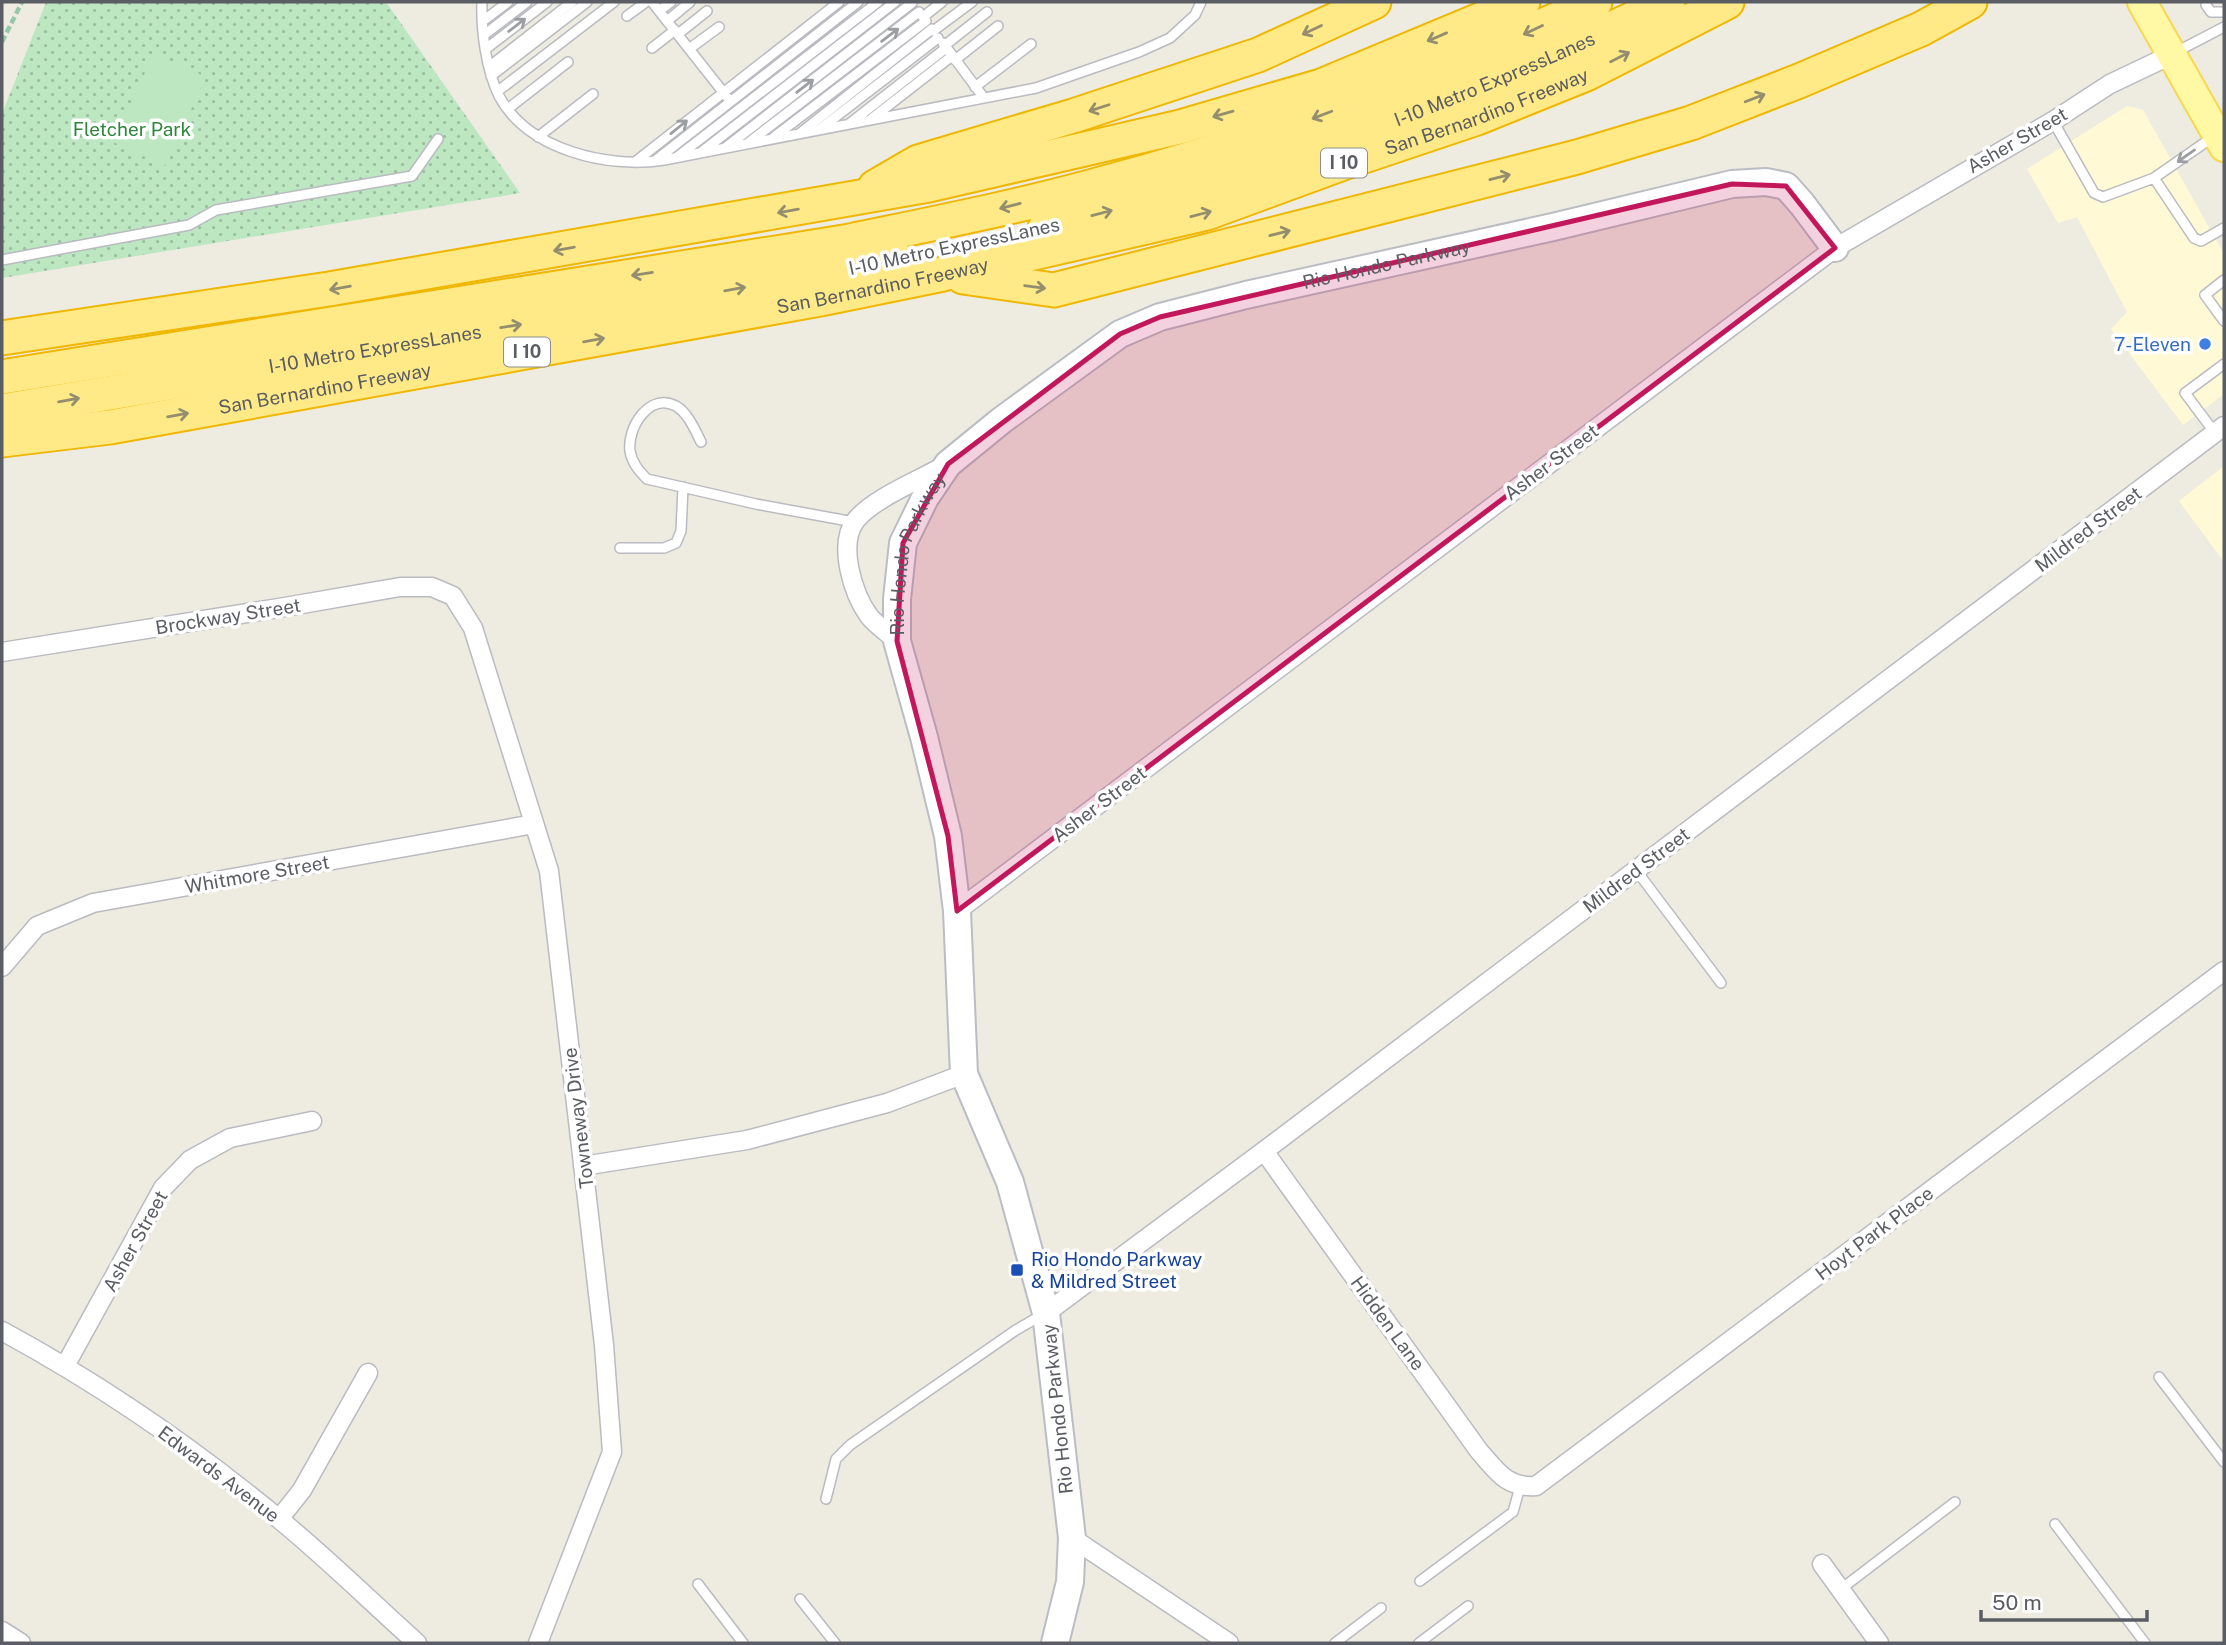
<svg xmlns="http://www.w3.org/2000/svg" width="2226" height="1645" font-family="'Public Sans',sans-serif">
	<style>
		.commercial { fill: #fff9d5 }
		.park { fill: url(#park-dots) }
		.garden { fill: #bce7c0 }
		.lines { fill: none; stroke-linecap: round; stroke-linejoin: round }
		.lane-casing { stroke: #b9bbc1; stroke-width: 12 }
		.street-casing { stroke: #b9bbc1; stroke-width: 21 }
		.secondary-casing { stroke: #babdc4; stroke-width: 30 }
		.primary-casing { stroke: #f9d74f; stroke-width: 32 }
		.highway-casing { stroke: #efb700; stroke-width: 37 }
		.path { stroke: #95c8a8; stroke-width: 4.5; stroke-dasharray: 7 3.5; stroke-linecap: butt }
		.lane { stroke: #fff; stroke-width: 9 }
		.street { stroke: #fff; stroke-width: 18 }
		.secondary { stroke: #fff; stroke-width: 26 }
		.primary { stroke: #fff8a5; stroke-width: 28 }
		.highway { stroke: #ffea87; stroke-width: 33 }
		.oneway { stroke: #9c9ea1 }
		.oneway2 { stroke: #948e70 }
		.marked { fill: #c2185b; fill-opacity: 0.2; stroke: #c2185b; stroke-width: 5; stroke-linejoin: round }
		.shop-dot { fill: #3f7fe0; stroke: #fff; stroke-width: 2.5 }
		.transit-dot { fill: #1a4fb4; stroke: #fff; stroke-width: 2.5 }
		.labels { text-anchor: middle; stroke-width: 7; stroke-linejoin: round; paint-order: stroke }
		.shield { fill: #fff; stroke: #8c8e92; stroke-width: 2 }
		.shield-label { font-size: 18px; font-weight: bold; fill: #5a5d63 }
		.street-label { font-size: 19px; fill: #5a5d63; stroke: #fff }
		.park-label { font-size: 19px; fill: #2f853b; stroke: #fff }
		.shop-label { font-size: 19px; fill: #366cbe; stroke: #fff; text-anchor: end }
		.transit-label { font-size: 19px; fill: #164399; stroke: #fff; text-anchor: start }
	</style>
	<defs>
		<pattern id="park-dots" width="8" height="8" patternUnits="userSpaceOnUse" patternTransform="scale(1.75)"><rect width="8" height="8" fill="#bce7c0"/><path d="M2 2h.1M6 6h.1" fill="none" stroke="#9cbea0" stroke-width="1.8" stroke-linecap="round"/></pattern>
	</defs>
	<rect width="100%" height="100%" fill="#eeece1"/>
	<path class="commercial" d="M 2127,106 L 2143,110 L 2224,254 L 2224,394 L 2183,425 L 2111,329 L 2127,312 L 2077,217 L 2058,223 L 2027,169 Z
		M 2224,466 L 2224,562 L 2179,501 Z"/>
	<path class="park" d="M 46,2 L 386,2 L 520,193 L 2,278 L 2,114 Z"/>
	<path class="garden" d="M 154,53 L 206,77 L 165,166 L 113,142 Z"/>
	<g class="lines">
		<defs>
			<path id="lane" d="M 482,2 C 481,31 486,69 499,96 C 528,150 608,169 664,160 L 1036,88 L 1139,52 L 1170,38 L 1195,15 L 1201,2
				M 652,2 L 727,97
				M 2206,5 L 2211,12 L 2224,12
				M 659,11 L 671,2
				M 627,16 L 646,2
				M 923,17 L 942,2
				M 483,21 L 508,2
				M 667,21 L 690,2
				M 933,31 L 972,2
				M 678,34 L 707,11
				M 484,35 L 527,2
				M 943,43 L 984,98
				M 944,46 L 987,12
				M 487,48 L 547,2
				M 652,48 L 675,30
				M 689,49 L 719,27
				M 2174,53 L 2224,27
				M 955,60 L 998,26
				M 490,66 L 572,2
				M 491,76 L 587,2
				M 975,87 L 1031,44
				M 498,91 L 614,2
				M 509,108 L 568,62
				M 870,120 L 952,56
				M 2053,121 L 2094,193 L 2103,197 L 2154,178 L 2213,137
				M 849,124 L 946,48
				M 820,129 L 938,38
				M 799,134 L 932,29
				M 538,137 L 593,94
				M 774,137 L 926,21
				M 748,143 L 919,12
				M 725,148 L 912,3
				M 700,153 L 895,2
				M 677,157 L 878,2
				M 656,160 L 858,2
				M 635,162 L 839,2
				M 2154,178 L 2194,238 L 2201,241 L 2224,228
				M 2,260 L 189,225 L 216,210 L 412,176 L 438,139
				M 2224,280 L 2205,295 L 2224,321
				M 2215,433 L 2185,393 L 2224,364
				M 701,442 C 695,430 688,413 676,406 C 649,392 627,428 630,451 C 632,463 639,471 647,479 L 756,504 L 854,522
				M 620,548 L 664,548 L 676,543 L 681,531 L 683,487
				M 1636,870 L 1721,983
				M 2159,1377 L 2224,1462
				M 826,1499 L 836,1459 L 850,1445 L 1016,1330 L 1042,1315
				M 2055,1524 L 2145,1643
				M 1420,1581 L 1513,1512 L 1520,1487
				M 698,1584 L 743,1643
				M 1841,1589 L 1955,1502
				M 800,1599 L 835,1643
				M 1335,1643 L 1381,1608
				M 1419,1643 L 1468,1606"/>
			<path id="street" d="M 897,641 C 888,633 876,625 869,616 C 853,594 837,544 856,520 C 873,499 917,481 942,467
				M 2,652 L 279,608 L 400,587 L 432,587 L 453,596 L 473,628 L 549,871 L 604,1345 L 612,1452 L 538,1643
				M 957,911 L 1835,248 L 2053,121 L 2110,84 L 2173,54
				M 2,967 L 37,926 L 93,903 L 534,824
				M 1264,1151 L 1479,1451 C 1497,1471 1506,1488 1536,1486 L 2224,971
				M 583,1166 L 747,1140 L 887,1103 L 964,1074
				M 1046,1313 L 1264,1151 L 2224,426
				M 2,1331 C 100,1384 193,1448 279,1519 C 327,1558 371,1602 417,1643
				M 65,1366 L 163,1188 L 190,1160 L 230,1138 L 312,1121
				M 279,1519 L 302,1490 L 368,1373
				M 1072,1538 L 1229,1643
				M 1822,1564 L 1879,1643
				M 2,1631 L 21,1643"/>
			<g id="secondary">
				<path id="s1" d="M 1055,1643 L 1070,1582 L 1072,1538 L 1046,1313 L 1010,1182 L 964,1074 L 957,911 L 948,836 L 924,737 L 897,641 L 897,599 L 903,543 L 925,498 L 948,464 L 1002,420 L 1120,334 L 1160,317 L 1246,295 L 1553,227 L 1732,184 L 1766,182 L 1786,186 L 1802,204 L 1835,248"/>
			</g>
			<path id="primary" d="M 2142,2 L 2224,147"/>
			<g id="highway">
				<path d="M 875,187 L 918,162 L 1073,116 L 1258,55 L 1374,2"/>
				<path id="s2" d="M 1045,228 C 1095,215 1145,203 1194,188 C 1356,140 1516,76 1668,2"/>
				<path d="M 963,277 L 1054,290 L 1577,157 L 1691,123 L 1799,81 L 1921,29 L 1970,2"/>
				<path d="M 2,338 L 329,289 L 929,185 L 1180,127 L 1321,86 L 1523,2"/>
				<path d="M 2,377 L 850,241 C 936,223 1023,206 1108,182 C 1276,137 1438,75 1595,2"/>
				<path id="s3" d="M 2,411 L 900,261"/>
				<path id="s4" d="M 2,440 L 110,427 L 820,299 L 943,274 L 1207,213 L 1346,162 L 1477,118 L 1586,74 L 1727,2"/>
			</g>
		</defs>
		<use href="#lane" class="lane-casing"/>
		<use href="#street" class="street-casing"/>
		<use href="#secondary" class="secondary-casing"/>
		<use href="#primary" class="primary-casing"/>
		<use href="#highway" class="highway-casing"/>
		<path class="path" d="M 2,42 L 22,2"/>
		<use href="#lane" class="lane"/>
		<use href="#street" class="street"/>
		<use href="#secondary" class="secondary"/>
		<use href="#primary" class="primary"/>
		<use href="#highway" class="highway"/>
	</g>
	<defs><path id="oneway-shaft" d="M-6 0H5M1.5-3L5.5 0L1.5 3" fill="none" stroke-width="1.6" stroke-linecap="round" stroke-linejoin="round" transform="scale(1.75)"/></defs>
	<g class="oneway">
		<use href="#oneway-shaft" transform="translate(517 25) rotate(-38)"/>
		<use href="#oneway-shaft" transform="translate(890 35) rotate(-37)"/>
		<use href="#oneway-shaft" transform="translate(805 86) rotate(-38)"/>
		<use href="#oneway-shaft" transform="translate(679 127) rotate(-39)"/>
		<use href="#oneway-shaft" transform="translate(2186 156) rotate(145)"/>
	</g>
	<g class="oneway2">
		<use href="#oneway-shaft" transform="translate(1312 30) rotate(155)"/>
		<use href="#oneway-shaft" transform="translate(1533 30) rotate(155)"/>
		<use href="#oneway-shaft" transform="translate(1437 37) rotate(157)"/>
		<use href="#oneway-shaft" transform="translate(1620 57) rotate(-27)"/>
		<use href="#oneway-shaft" transform="translate(1755 98) rotate(-21)"/>
		<use href="#oneway-shaft" transform="translate(1099 108) rotate(162)"/>
		<use href="#oneway-shaft" transform="translate(1223 114) rotate(164)"/>
		<use href="#oneway-shaft" transform="translate(1322 115) rotate(159)"/>
		<use href="#oneway-shaft" transform="translate(1500 177) rotate(-14)"/>
		<use href="#oneway-shaft" transform="translate(1010 206) rotate(166)"/>
		<use href="#oneway-shaft" transform="translate(788 211) rotate(170)"/>
		<use href="#oneway-shaft" transform="translate(1102 213) rotate(-15)"/>
		<use href="#oneway-shaft" transform="translate(1201 214) rotate(-15)"/>
		<use href="#oneway-shaft" transform="translate(1280 233) rotate(-14)"/>
		<use href="#oneway-shaft" transform="translate(564 249) rotate(170)"/>
		<use href="#oneway-shaft" transform="translate(642 274) rotate(171)"/>
		<use href="#oneway-shaft" transform="translate(1035 287) rotate(8)"/>
		<use href="#oneway-shaft" transform="translate(340 288) rotate(170)"/>
		<use href="#oneway-shaft" transform="translate(735 289) rotate(-10)"/>
		<use href="#oneway-shaft" transform="translate(511 326) rotate(-9)"/>
		<use href="#oneway-shaft" transform="translate(594 340) rotate(-10)"/>
		<use href="#oneway-shaft" transform="translate(69 400) rotate(-10)"/>
		<use href="#oneway-shaft" transform="translate(178 415) rotate(-10)"/>
	</g>
	<path class="marked" d="M 1732,184 L 1786,186 L 1835,248 L 957,911 L 948,836 L 897,641 L 903,543 L 948,464 L 1120,334 L 1160,317 Z"/>
	<circle class="shop-dot" cx="2205" cy="344" r="7"/>
	<rect class="transit-dot" x="1010" y="1263" width="14" height="14" rx="3.5"/>
	<g class="labels">
		<g class="shield">
			<rect x="1321" y="148.5" width="46" height="29" rx="5"/>
			<rect x="504" y="337.5" width="46" height="29" rx="5"/>
		</g>
		<g class="shield-label">
			<text x="1344" y="169">I 10</text>
			<text x="527" y="358">I 10</text>
		</g>
		<g class="street-label">
			<text dy="7" stroke="none"><textPath href="#s2" startOffset="474">I-10 Metro ExpressLanes</textPath></text>
			<text dy="7" stroke="none"><textPath href="#s4" startOffset="1524">San Bernardino Freeway</textPath></text>
			<text transform="translate(2017 140) rotate(-30)" y="7">Asher Street</text>
			<text transform="translate(954 246) rotate(-12)" y="7">I-10 Metro ExpressLanes</text>
			<text dy="7" stroke="none"><textPath href="#s1" startOffset="1708">Rio Hondo Parkway</textPath></text>
			<text dy="7" stroke="none"><textPath href="#s4" startOffset="894">San Bernardino Freeway</textPath></text>
			<text dy="7" stroke="none"><textPath href="#s3" startOffset="378">I-10 Metro ExpressLanes</textPath></text>
			<text dy="7" stroke="none"><textPath href="#s4" startOffset="327">San Bernardino Freeway</textPath></text>
			<text transform="translate(1551 462) rotate(-37)" y="7">Asher Street</text>
			<text transform="translate(2088 529) rotate(-37)" y="7">Mildred Street</text>
			<text dy="7" stroke="none"><textPath href="#s1" startOffset="1118">Rio Hondo Parkway</textPath></text>
			<text transform="translate(228 616) rotate(-9)" y="7">Brockway Street</text>
			<text transform="translate(1099 804) rotate(-37)" y="7">Asher Street</text>
			<text transform="translate(1636 870) rotate(-37)" y="7">Mildred Street</text>
			<text transform="translate(257 874) rotate(-10)" y="7">Whitmore Street</text>
			<text transform="translate(578 1118) rotate(-97)" y="7">Towneway Drive</text>
			<text transform="translate(1874 1233) rotate(-37)" y="7">Hoyt Park Place</text>
			<text transform="translate(135 1241) rotate(-61)" y="7">Asher Street</text>
			<text transform="translate(1388 1323) rotate(54)" y="7">Hidden Lane</text>
			<text transform="translate(1057 1409) rotate(-96)" y="7">Rio Hondo Parkway</text>
			<text transform="translate(219 1474) rotate(37)" y="7">Edwards Avenue</text>
		</g>
		<g class="park-label">
			<text x="132" y="136">Fletcher Park</text>
		</g>
		<g class="shop-label">
			<text x="2191" y="351">7-Eleven</text>
		</g>
		<g class="transit-label">
			<text x="1031" y="1266">Rio Hondo Parkway<tspan x="1031" dy="22">&amp; Mildred Street</tspan></text>
		</g>
	</g>
	<rect width="2226" height="1645" fill="none" stroke="#5a5d63" stroke-width="7"/>
	<path d="M1981 1610v10h166v-10" fill="none" stroke="#5a5d63" stroke-width="3.5"/>
	<text x="1992" y="1610" font-size="21" fill="#5a5d63" stroke="#ffffff" stroke-width="5" paint-order="stroke">50 m</text>
</svg>
